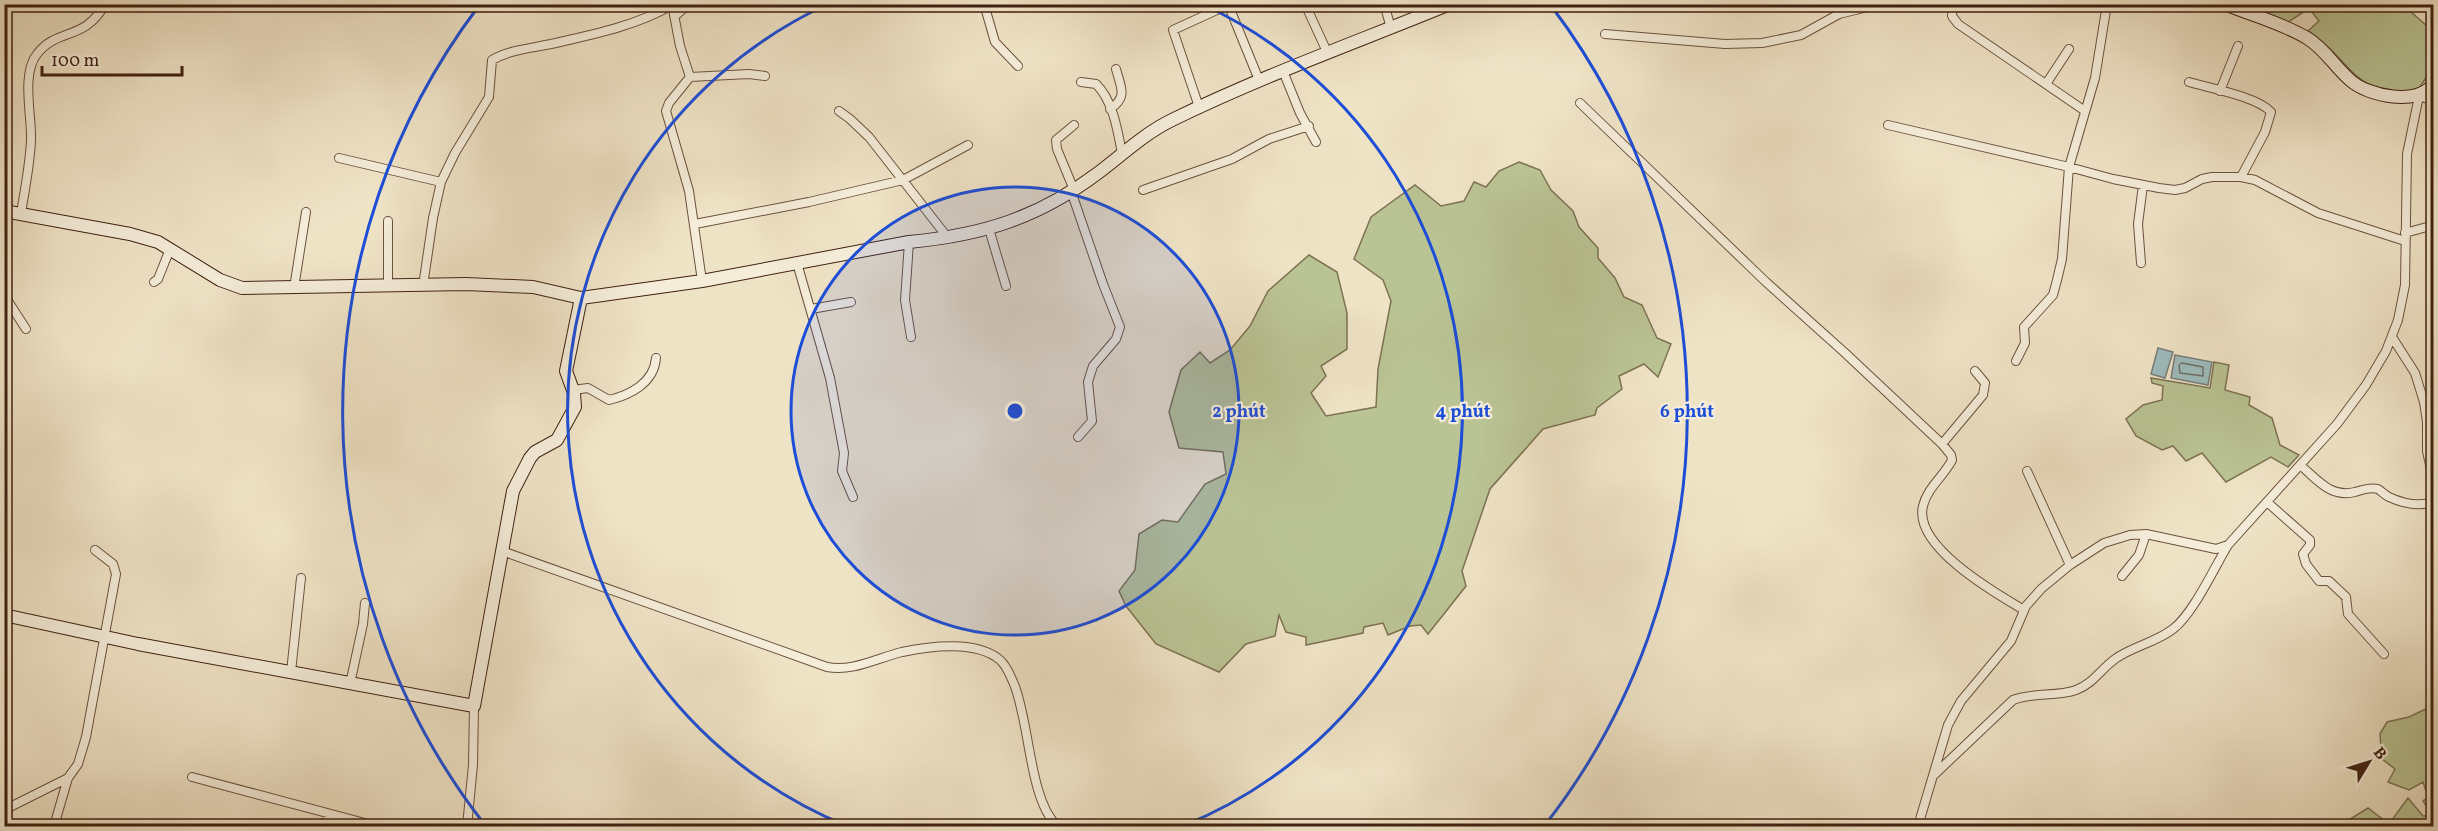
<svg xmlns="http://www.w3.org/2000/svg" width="2438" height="831" font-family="Vollkorn,serif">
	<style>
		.green { fill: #bac394; stroke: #7d7252; stroke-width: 1.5 }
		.water { fill: #9dbcbe; stroke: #787e79; stroke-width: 1.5 }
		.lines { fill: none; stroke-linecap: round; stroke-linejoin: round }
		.shore { stroke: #6e6e68; stroke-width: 1.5 }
		.street-casing { stroke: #6c523e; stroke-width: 10 }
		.secondary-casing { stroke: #402111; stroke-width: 14 }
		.street { stroke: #f5edda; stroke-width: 8 }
		.secondary { stroke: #f5edda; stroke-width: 12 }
		.ring { fill: none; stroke: #1d4ed8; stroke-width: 3 }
		.centre { fill: #1d4ed8; stroke: #f5edda; stroke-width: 3 }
		.ring-label { font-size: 18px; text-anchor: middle; font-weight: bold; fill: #1d4ed8; stroke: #f5edda; stroke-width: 4.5; stroke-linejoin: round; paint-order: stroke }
	</style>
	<rect width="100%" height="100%" fill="#efe3c6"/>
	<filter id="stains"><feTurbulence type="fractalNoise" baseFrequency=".00333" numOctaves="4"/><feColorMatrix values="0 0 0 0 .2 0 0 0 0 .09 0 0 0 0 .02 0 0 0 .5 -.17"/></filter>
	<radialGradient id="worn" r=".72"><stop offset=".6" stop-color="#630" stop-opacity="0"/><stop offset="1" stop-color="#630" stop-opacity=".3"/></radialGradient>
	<path class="green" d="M 2250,5 L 2415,5 L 2410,11 L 2427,26 L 2433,26 L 2433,67 L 2418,90 C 2352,99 2352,59 2308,31 L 2319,21 L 2312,12 L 2305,11 L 2285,24 L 2252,10 Z
		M 1519,162 L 1540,170 L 1551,190 L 1573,211 L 1579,227 L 1598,248 L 1598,258 L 1615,278 L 1624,297 L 1642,305 L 1657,338 L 1671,344 L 1658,377 L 1644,364 L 1619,376 L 1622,389 L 1597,408 L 1595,415 L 1543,429 L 1490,489 L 1462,571 L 1466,586 L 1428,634 L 1421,625 L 1410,626 L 1388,635 L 1383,623 L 1364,627 L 1363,633 L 1306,645 L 1306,637 L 1286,632 L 1279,615 L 1275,636 L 1246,644 L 1219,672 L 1156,644 L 1126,606 L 1119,591 L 1135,570 L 1139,534 L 1162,520 L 1178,522 L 1205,484 L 1226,474 L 1223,452 L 1179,448 L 1169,412 L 1181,370 L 1200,352 L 1210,363 L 1230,350 L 1250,326 L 1268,291 L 1309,255 L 1337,272 L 1347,313 L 1347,349 L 1321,366 L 1326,376 L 1311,393 L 1326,416 L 1376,407 L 1378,369 L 1391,301 L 1383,280 L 1354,259 L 1371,217 L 1415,185 L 1441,206 L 1464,201 L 1474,182 L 1486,187 L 1499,171 Z
		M 2214,362 L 2229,365 L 2225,390 L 2250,397 L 2249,405 L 2272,418 L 2280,445 L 2299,455 L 2288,467 L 2271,457 L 2226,482 L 2202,453 L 2186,461 L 2173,446 L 2162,450 L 2136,436 L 2126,419 L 2143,405 L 2162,400 L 2163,386 L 2152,383 L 2151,378 L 2210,388 Z
		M 2432,706 L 2434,806 L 2427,807 L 2423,801 L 2428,797 L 2423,782 L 2409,790 L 2388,782 L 2395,769 L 2382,759 L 2380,734 L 2387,722 L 2409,717 Z
		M 2408,798 L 2423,816 L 2433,815 L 2433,826 L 2339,826 L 2368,808 L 2389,824 Z"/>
	<path class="water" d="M 2158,348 L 2173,352 L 2165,378 L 2151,374 Z
		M 2175,355 L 2212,362 L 2208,385 L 2171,378 Z"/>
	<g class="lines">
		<path class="shore" d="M 2182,363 L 2203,367 L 2203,376 L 2180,373 L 2179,365 Z"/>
		<defs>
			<path id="street" d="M 672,4 L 680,46 L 690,77 L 669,103 L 666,111 L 689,191 L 702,281
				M 984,4 L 995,42 L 1018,66
				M 1228,4 L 1259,80
				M 1305,4 L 1328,54
				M 1384,4 L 1391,28
				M 1953,4 L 1952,16 L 1958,24 L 2085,111
				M 675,16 L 689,4
				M 1605,34 L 1725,44 L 1762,43 L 1801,35 L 1839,14 L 1880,4
				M 1283,71 L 1300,113 L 1316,142
				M 690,77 L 749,74 L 765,76
				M 1081,82 L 1096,84 C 1113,100 1118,132 1122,154
				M 2189,82 C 2210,88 2258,97 2271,112 L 2265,132 L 2241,177
				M 2046,84 L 2069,49
				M 2220,91 L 2238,46
				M 1580,103 L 1766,282 L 1844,352 L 1942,444 L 1951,455 L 1952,460 C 1944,476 1927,488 1923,506 C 1913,546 1995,593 2024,610
				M 1199,107 L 1173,30 L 1230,4
				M 1110,109 C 1128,97 1121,88 1116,69
				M 839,111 L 850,119 L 869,137 L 948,238
				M 1074,125 L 1056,140 L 1057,149 L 1074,190
				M 1888,125 L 2069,167 L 2113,179 L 2159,188 L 2175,190 L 2185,188 L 2202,179 L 2212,177 L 2241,177 L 2255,180 L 2318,213 L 2405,241
				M 339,158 L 441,182
				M 1143,190 L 1232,159 L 1269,139 L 1309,126
				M 1071,191 L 1103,284 L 1120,327 L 1116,339 L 1093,366 L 1088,382 L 1092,421 L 1078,437
				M 21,213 C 25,189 30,164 31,140 C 32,116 21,74 37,54 C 58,27 84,42 105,4
				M 388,221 L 388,287
				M 695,224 L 809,202 L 903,180 L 968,145
				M 989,229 L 1006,286
				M 2405,233 L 2434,225
				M 909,242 L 905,300 L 911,337
				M 797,263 L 830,378 L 844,453 L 842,471 L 853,497
				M 2141,263 L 2138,224 L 2143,185
				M 154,282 L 158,279 L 170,249
				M 423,286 L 433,218 L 441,182 L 455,153 L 489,97 L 492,60 C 509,50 532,48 551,44 C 591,35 636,26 672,5
				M 294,288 L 306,212
				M 4,295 L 26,329
				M 811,309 L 851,302
				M 2392,337 L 2415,373 L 2424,402 L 2427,422 L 2427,451 L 2434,484
				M 2016,361 L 2025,343 L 2024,327 L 2053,295 L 2057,280 L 2062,259 L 2069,167 L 2095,78 L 2107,4
				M 573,390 L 588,388 L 609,400 C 630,395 654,383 656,358
				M 2424,402 L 2434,402
				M 1942,444 L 1983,395 L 1985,383 L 1975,371
				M 2300,465 C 2318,480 2330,498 2355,492 C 2361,490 2371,487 2378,489 C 2381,491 2385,495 2389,497 C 2404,504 2418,507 2434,502
				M 2027,471 L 2070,565
				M 2267,502 L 2310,540 L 2310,545 L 2303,554 L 2306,564 L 2319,581 L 2329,581 L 2346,597 L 2348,614 L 2384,654
				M 502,551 L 827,667 C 853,672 877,658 902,652 C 930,646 977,640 1000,660 C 1007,666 1010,675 1014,684 C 1030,723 1029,799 1057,826
				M 2122,576 L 2139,555 L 2146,534
				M 291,672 L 301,578
				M 350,684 L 363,624 L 365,603
				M 1935,774 L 2013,700 C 2033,692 2056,697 2076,690 C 2093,684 2101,669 2115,659 C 2133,646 2155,643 2173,629 C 2193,614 2214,568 2228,545
				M 192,777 L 376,826
				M 4,810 L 68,778
				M 54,826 L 68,778 L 78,764 L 86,737 L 116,574 L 113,564 L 95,550
				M 320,826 L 333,816
				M 467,826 L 473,765 L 474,706
				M 1918,826 L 1948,725 L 1961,701 L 2011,641 L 2026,606 L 2041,589 L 2070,565 L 2104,543 L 2130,535 L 2146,534 L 2216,549 L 2228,545 L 2337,424 L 2366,385 L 2386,351 L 2398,320 L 2405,285 L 2407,154 L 2419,96 L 2434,101"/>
			<path id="secondary" d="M 2225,4 C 2251,15 2282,23 2307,38 C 2325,49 2334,66 2350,80 C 2367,96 2419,107 2434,83
				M 4,211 L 130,234 L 158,242 L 220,280 L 242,288 L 466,284 L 533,287 L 581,298 L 702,281 L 909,242 C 983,235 1038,218 1098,173 C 1122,155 1145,133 1172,120 C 1262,76 1357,42 1450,4
				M 4,615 L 138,644 L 474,706 L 513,491 L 530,458 L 535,452 L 557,440 L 575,407 L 574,393 L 566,371 L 581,298"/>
		</defs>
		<use href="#street" class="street-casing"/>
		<use href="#secondary" class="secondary-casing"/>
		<use href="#street" class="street"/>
		<use href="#secondary" class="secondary"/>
	</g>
	<circle cx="1015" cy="411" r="224" fill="#1d4ed8" fill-opacity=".12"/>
	<g class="ring">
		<circle cx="1015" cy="411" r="224"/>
		<path d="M847 826A448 448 0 0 1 826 5M1204 5A448 448 0 0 1 1183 826"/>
		<path d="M485 825A672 672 0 0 1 478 7M1552 7A672 672 0 0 1 1545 825"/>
	</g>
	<circle cx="1015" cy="411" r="9" class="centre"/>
	<g class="ring-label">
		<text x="1239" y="417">2 phút</text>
		<text x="1463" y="417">4 phút</text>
		<text x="1687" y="417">6 phút</text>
	</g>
	<rect width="2438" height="831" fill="none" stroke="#efe3c6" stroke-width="24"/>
	<rect x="6" y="6" width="2426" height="819" fill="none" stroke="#402111" stroke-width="3"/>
	<rect x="12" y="12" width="2414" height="807" fill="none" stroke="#402111" stroke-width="1.5"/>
	<g transform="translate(2369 762) rotate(52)" stroke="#f5edda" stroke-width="4.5" paint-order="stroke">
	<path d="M0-4.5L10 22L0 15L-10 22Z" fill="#402111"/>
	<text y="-9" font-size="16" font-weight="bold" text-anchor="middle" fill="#402111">B</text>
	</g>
	<path d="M42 66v9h140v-9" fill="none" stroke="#402111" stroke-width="3"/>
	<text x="51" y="66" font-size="18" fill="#402111" stroke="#f5edda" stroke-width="4.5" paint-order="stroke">100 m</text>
	<rect width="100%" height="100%" filter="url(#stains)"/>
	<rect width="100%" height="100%" fill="url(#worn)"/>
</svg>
